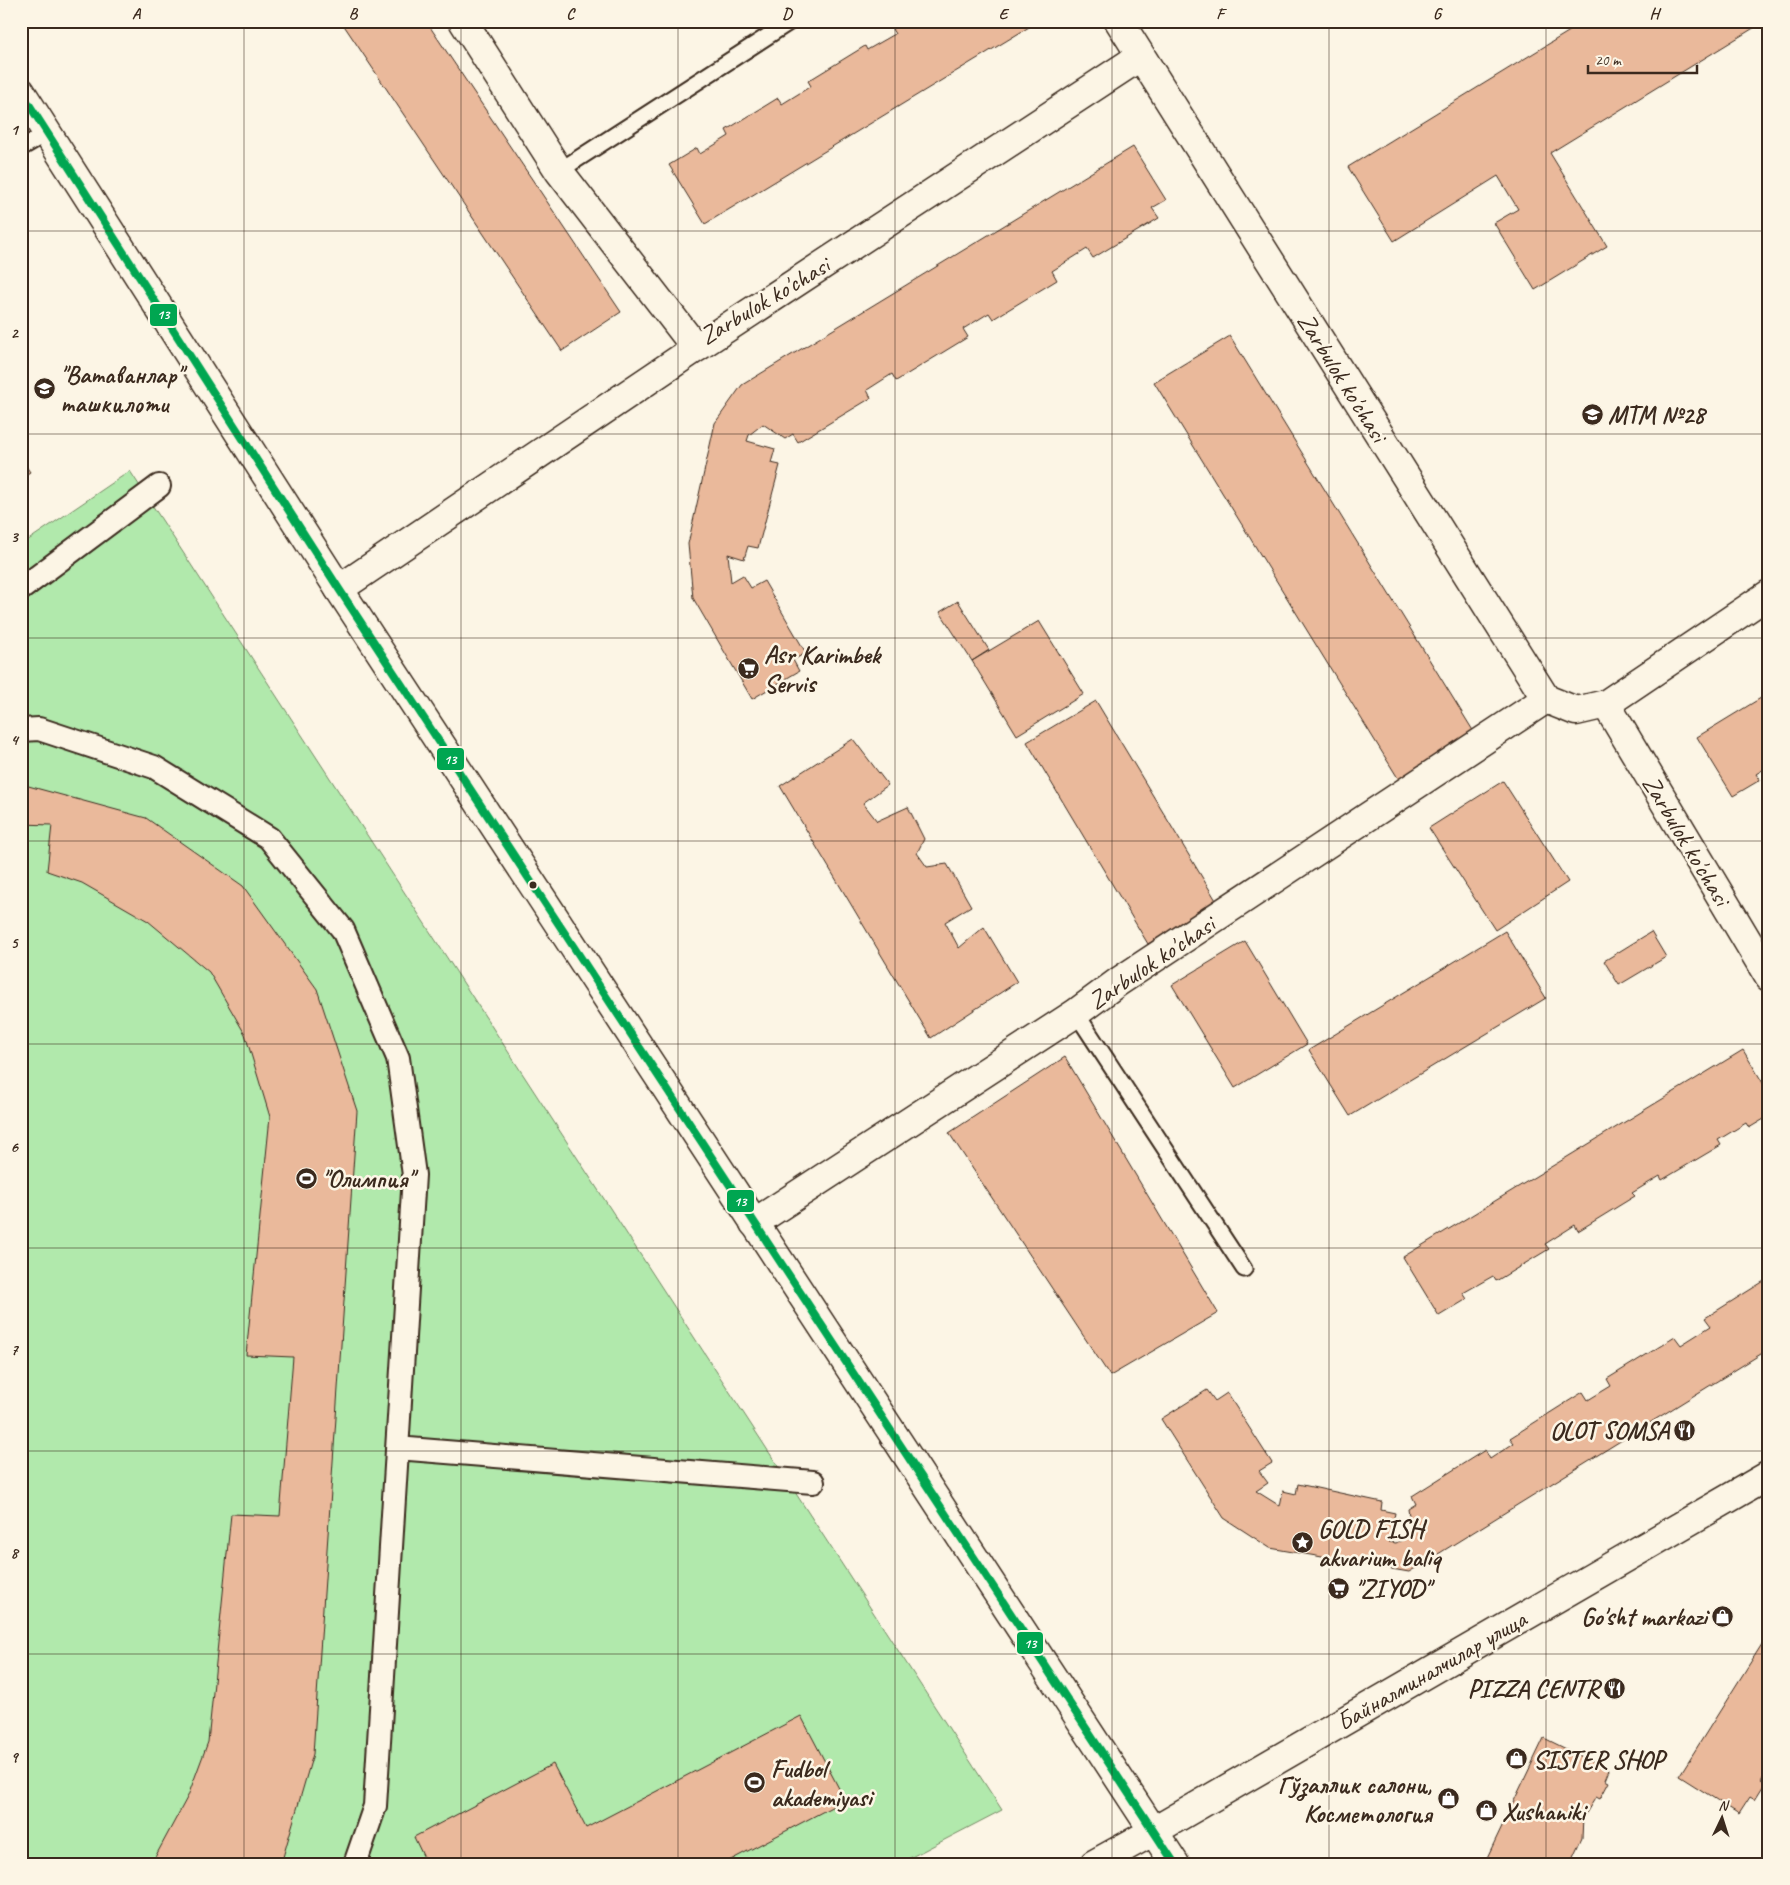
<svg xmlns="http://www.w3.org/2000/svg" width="1790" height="1885" font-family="Caveat,sans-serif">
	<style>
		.green { fill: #b1e9ac; stroke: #768a65 }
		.building { fill: #eab99b; stroke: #3b2a1e }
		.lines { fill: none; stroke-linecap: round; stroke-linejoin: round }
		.service-casing { stroke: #3b2a1e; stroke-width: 19 }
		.pedestrian-casing { stroke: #3b2a1e; stroke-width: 26 }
		.minor-casing { stroke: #3b2a1e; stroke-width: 31 }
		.tertiary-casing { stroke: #3b2a1e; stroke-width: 31 }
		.service { stroke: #fcf5e5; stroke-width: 15 }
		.pedestrian { stroke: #fcf5e5; stroke-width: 22 }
		.minor { stroke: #fcf5e5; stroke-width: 28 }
		.tertiary { stroke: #fcf5e5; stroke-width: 28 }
		.bus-1-casing { stroke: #fcf5e5; stroke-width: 11 }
		.bus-1 { stroke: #00a651; stroke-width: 8 }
		.grid { fill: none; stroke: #3b2a1e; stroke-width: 1; stroke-opacity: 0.55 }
		.bus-dot { fill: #3b2a1e; stroke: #fcf5e5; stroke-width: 2 }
		.labels { text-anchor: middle; stroke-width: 5; stroke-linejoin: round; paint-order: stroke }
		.street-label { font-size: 25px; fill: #3b2a1e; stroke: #fcf5e5 }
		.poi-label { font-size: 25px; font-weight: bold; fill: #3b2a1e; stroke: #fcf5e5; text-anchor: start }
		.line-badge { stroke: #fcf5e5; stroke-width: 2 }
		.badge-label { font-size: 14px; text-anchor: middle; font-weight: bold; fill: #fff }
		.neatline { fill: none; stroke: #3b2a1e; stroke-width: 2 }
		.grid-label { font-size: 16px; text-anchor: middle; font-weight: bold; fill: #3b2a1e }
	</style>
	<rect width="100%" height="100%" fill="#fcf5e5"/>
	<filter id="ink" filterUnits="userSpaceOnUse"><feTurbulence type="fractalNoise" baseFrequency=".02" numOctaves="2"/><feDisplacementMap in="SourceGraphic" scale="10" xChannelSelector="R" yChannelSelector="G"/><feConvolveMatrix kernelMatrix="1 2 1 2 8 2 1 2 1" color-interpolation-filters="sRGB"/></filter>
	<g filter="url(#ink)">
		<path class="green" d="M 130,471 L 1002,1810 L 898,1864 L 21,1864 L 21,545 Z"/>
		<path class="building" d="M 341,21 L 426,21 L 621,312 L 562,351 Z
			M 904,21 L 1039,21 L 705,224 L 669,165 L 697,148 L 700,154 L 729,136 L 726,130 L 778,98 L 782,104 L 811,86 L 808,81 L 865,46 L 867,50 L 895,34 L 892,29 Z
			M 1586,21 L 1765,21 L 1550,153 L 1607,246 L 1535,290 L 1494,223 L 1518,209 L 1498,176 L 1394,241 L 1348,167 Z
			M 1133,147 L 1166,200 L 1152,208 L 1159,218 L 1093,258 L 1087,249 L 1052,271 L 1057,280 L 993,319 L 989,313 L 963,329 L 968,337 L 896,381 L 892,374 L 867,390 L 871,398 L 798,442 L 793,434 L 785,439 L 763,424 L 749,435 L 747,441 L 775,449 L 771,463 L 780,465 L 758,548 L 748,546 L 744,559 L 728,554 L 731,582 L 743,575 L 751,588 L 764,581 L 806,653 L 793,660 L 799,671 L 752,699 L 693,598 L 688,544 L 715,423 L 742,385 Z
			M 1230,336 L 1477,737 L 1401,783 L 1154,382 Z
			M 21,459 L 30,472 L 21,478 Z
			M 958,601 L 989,650 L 972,661 L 940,612 Z
			M 1039,621 L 1084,694 L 1017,735 L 972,661 Z
			M 1769,693 L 1769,766 L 1756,774 L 1760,780 L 1733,796 L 1697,737 Z
			M 1096,701 L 1217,902 L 1148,944 L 1027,742 Z
			M 853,739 L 888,785 L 863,803 L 877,821 L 908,807 L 924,839 L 917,853 L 927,867 L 947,864 L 971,906 L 945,922 L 959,948 L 984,927 L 1017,982 L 931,1038 L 780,786 Z
			M 1503,781 L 1568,882 L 1495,930 L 1429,828 Z
			M 21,784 L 146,818 L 243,886 L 317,989 L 357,1111 L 313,1754 L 281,1864 L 150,1864 L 153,1861 L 188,1796 L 208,1742 L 231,1514 L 280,1516 L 293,1357 L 246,1355 L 270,1117 L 245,1034 L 209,972 L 148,921 L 82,883 L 47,871 L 52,825 L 21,824 Z
			M 1505,931 L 1546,998 L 1350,1116 L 1309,1050 Z
			M 1651,932 L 1666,957 L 1619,985 L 1604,961 Z
			M 1245,941 L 1307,1044 L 1235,1088 L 1172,985 Z
			M 1743,1050 L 1769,1093 L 1769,1116 L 1749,1128 L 1746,1123 L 1718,1140 L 1721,1145 L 1662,1180 L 1660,1176 L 1632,1193 L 1635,1196 L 1578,1231 L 1575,1225 L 1545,1244 L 1549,1249 L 1496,1281 L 1493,1276 L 1463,1293 L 1467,1299 L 1439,1316 L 1403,1257 Z
			M 1065,1057 L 1218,1313 L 1110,1376 L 949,1133 Z
			M 1769,1278 L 1769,1349 L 1409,1572 L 1270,1548 L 1224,1518 L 1161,1419 L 1207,1390 L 1215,1401 L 1227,1393 L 1272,1463 L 1259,1471 L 1268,1483 L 1256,1491 L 1280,1506 L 1283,1491 L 1296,1494 L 1298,1484 L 1382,1502 L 1381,1510 L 1395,1513 L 1389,1542 L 1396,1543 L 1412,1535 L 1408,1509 L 1416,1504 L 1412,1496 L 1485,1450 L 1490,1459 L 1514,1443 L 1510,1438 L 1583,1392 L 1588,1400 L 1611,1386 L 1607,1379 L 1675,1337 L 1681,1345 L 1711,1326 L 1705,1318 Z
			M 1769,1633 L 1769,1768 L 1761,1781 L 1765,1784 L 1755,1800 L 1750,1797 L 1739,1814 L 1679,1776 Z
			M 801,1716 L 845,1800 L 723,1864 L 427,1864 L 414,1837 L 553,1764 L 586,1828 Z
			M 1544,1738 L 1609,1770 L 1605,1780 L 1609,1782 L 1600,1799 L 1596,1797 L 1583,1818 L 1582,1838 L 1570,1864 L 1484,1864 Z"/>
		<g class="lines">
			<defs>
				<path id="service" d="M 21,148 L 47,133
					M 559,171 L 791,21
					M 1076,1013 L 1244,1269"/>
				<path id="pedestrian" d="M 21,589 L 159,486
					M 21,730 L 39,729 L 154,767 L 269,838 L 343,930 L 398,1058 L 414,1175 L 375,1806 L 355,1864
					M 397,1448 L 813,1482"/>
				<path id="minor" d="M 463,21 L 559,171 L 696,348 L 1141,56
					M 1119,21 L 1546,699 L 1576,711 L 1606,704 L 1769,594
					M 339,589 L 696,348
					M 1606,704 L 1769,977
					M 754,1223 L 1076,1013 L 1118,982 L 1546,699"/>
				<path id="tertiary" d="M 21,92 L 339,589 L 1175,1864
					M 1094,1864 L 1154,1831 L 1769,1475"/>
			</defs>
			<use href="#service" class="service-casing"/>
			<use href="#pedestrian" class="pedestrian-casing"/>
			<use href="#minor" class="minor-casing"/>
			<use href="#tertiary" class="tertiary-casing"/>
			<use href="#service" class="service"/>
			<use href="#pedestrian" class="pedestrian"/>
			<use href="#minor" class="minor"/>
			<use href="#tertiary" class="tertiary"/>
			<defs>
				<path id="bus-1" d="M 21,92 L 339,589 L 1175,1864"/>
			</defs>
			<use href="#bus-1" class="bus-1-casing"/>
			<use href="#bus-1" class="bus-1"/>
		</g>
	</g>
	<path class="grid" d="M 244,21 L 244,1864M 461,21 L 461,1864M 678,21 L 678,1864M 895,21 L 895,1864M 1112,21 L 1112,1864M 1329,21 L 1329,1864M 1546,21 L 1546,1864M 21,231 L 1769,231M 21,434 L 1769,434M 21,638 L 1769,638M 21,841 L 1769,841M 21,1044 L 1769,1044M 21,1248 L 1769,1248M 21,1451 L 1769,1451M 21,1654 L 1769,1654"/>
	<defs>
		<symbol id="school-disc" viewBox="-11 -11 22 22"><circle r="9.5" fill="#3b2a1e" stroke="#fcf5e5"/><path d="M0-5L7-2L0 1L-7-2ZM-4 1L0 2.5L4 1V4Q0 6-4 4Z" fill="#fff"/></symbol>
		<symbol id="supermarket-disc" viewBox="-11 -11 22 22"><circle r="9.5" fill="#3b2a1e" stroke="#fcf5e5"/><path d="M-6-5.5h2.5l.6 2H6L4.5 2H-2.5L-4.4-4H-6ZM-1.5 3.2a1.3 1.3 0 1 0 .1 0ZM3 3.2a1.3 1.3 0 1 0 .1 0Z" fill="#fff"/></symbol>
		<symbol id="stadium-disc" viewBox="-11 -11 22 22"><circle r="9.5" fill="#3b2a1e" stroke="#fcf5e5"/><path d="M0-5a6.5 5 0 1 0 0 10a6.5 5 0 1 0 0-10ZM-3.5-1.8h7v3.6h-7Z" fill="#fff"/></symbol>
		<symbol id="restaurant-disc" viewBox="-11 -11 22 22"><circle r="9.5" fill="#3b2a1e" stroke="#fcf5e5"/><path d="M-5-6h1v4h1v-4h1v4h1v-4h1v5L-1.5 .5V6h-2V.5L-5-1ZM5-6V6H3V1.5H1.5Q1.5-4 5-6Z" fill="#fff"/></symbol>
		<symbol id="sight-disc" viewBox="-11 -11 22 22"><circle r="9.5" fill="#3b2a1e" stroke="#fcf5e5"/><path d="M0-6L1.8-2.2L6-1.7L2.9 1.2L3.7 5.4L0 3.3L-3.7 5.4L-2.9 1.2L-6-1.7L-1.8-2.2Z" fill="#fff"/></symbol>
		<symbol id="shop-disc" viewBox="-11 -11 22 22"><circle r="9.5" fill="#3b2a1e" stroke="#fcf5e5"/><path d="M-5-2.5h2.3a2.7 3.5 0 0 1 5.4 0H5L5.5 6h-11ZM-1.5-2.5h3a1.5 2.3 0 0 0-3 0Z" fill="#fff"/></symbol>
	</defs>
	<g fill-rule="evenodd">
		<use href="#school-disc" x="32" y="376" width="25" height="25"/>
		<use href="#school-disc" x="1580" y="402" width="25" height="25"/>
		<use href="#supermarket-disc" x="736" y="656" width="25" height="25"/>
		<use href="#stadium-disc" x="294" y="1166" width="25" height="25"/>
		<use href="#restaurant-disc" x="1672" y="1418" width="25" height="25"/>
		<use href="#sight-disc" x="1290" y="1530" width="25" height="25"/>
		<use href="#supermarket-disc" x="1326" y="1576" width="25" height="25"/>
		<use href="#shop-disc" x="1710" y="1604" width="25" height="25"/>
		<use href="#restaurant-disc" x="1602" y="1676" width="25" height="25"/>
		<use href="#shop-disc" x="1504" y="1746" width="25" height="25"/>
		<use href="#stadium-disc" x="742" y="1770" width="25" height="25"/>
		<use href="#shop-disc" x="1436" y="1786" width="25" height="25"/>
		<use href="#shop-disc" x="1474" y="1798" width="25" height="25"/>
	</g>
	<circle class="bus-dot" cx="533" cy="885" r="4.5"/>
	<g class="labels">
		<g class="street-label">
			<text transform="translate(764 300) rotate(-31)" y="9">Zarbulok ko'chasi</text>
			<text transform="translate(1343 377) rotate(58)" y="9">Zarbulok ko'chasi</text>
			<text transform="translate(1687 840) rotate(59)" y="9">Zarbulok ko'chasi</text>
			<text transform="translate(1151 962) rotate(-34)" y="9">Zarbulok ko'chasi</text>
			<text transform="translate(1431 1670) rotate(-30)" y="9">Байналминалчилар улица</text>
		</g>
		<g class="poi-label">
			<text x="60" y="383">"Ватаванлар"<tspan x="60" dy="29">ташкилоти</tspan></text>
			<text x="1608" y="423">MTM №28</text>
			<text x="764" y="663">Asr Karimbek<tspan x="764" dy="29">Servis</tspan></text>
			<text x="322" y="1187">"Олимпия"</text>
			<text x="1669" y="1439" text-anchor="end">OLOT SOMSA</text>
			<text x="1318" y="1537">GOLD FISH<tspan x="1318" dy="29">akvarium baliq</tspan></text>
			<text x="1355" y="1597">"ZIYOD"</text>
			<text x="1707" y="1625" text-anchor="end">Go'sht markazi</text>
			<text x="1599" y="1697" text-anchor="end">PIZZA CENTR</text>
			<text x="1533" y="1768">SISTER SHOP</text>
			<text x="771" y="1777">Fudbol<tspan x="771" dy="29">akademiyasi</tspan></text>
			<text x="1432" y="1793" text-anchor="end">Гўзаллик салони,<tspan x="1432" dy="29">Косметология</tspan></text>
			<text x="1502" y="1820">Xushaniki</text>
		</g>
	</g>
	<g class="line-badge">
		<rect x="149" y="303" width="29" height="24" rx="5" fill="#00a651"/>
		<rect x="436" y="747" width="29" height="24" rx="5" fill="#00a651"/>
		<rect x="726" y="1189" width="29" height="24" rx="5" fill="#00a651"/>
		<rect x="1016" y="1631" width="28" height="24" rx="5" fill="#00a651"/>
	</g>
	<g class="badge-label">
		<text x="163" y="319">13</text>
		<text x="450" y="764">13</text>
		<text x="740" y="1206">13</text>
		<text x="1030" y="1648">13</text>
	</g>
	<rect width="1790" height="1885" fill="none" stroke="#fcf5e5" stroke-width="55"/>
	<g transform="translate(1722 1818) rotate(4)" stroke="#fcf5e5" stroke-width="4" paint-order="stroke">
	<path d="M0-4L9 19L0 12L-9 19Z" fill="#3b2a1e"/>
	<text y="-8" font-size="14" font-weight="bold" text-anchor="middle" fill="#3b2a1e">N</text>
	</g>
	<path d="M1588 65v8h109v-8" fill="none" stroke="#3b2a1e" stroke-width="2.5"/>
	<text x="1595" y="65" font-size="15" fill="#3b2a1e" stroke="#fcf5e5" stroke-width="4" paint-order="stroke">20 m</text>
	<rect x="28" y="28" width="1734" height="1830" class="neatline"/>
	<g class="grid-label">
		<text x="136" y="19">A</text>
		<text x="353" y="19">B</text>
		<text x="570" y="19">C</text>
		<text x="787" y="19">D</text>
		<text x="1003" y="19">E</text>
		<text x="1220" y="19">F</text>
		<text x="1437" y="19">G</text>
		<text x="1654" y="19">H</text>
		<text x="14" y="135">1</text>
		<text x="14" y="338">2</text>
		<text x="14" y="542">3</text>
		<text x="14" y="745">4</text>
		<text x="14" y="948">5</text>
		<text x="14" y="1152">6</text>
		<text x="14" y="1355">7</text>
		<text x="14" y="1558">8</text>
		<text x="14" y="1762">9</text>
	</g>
</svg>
